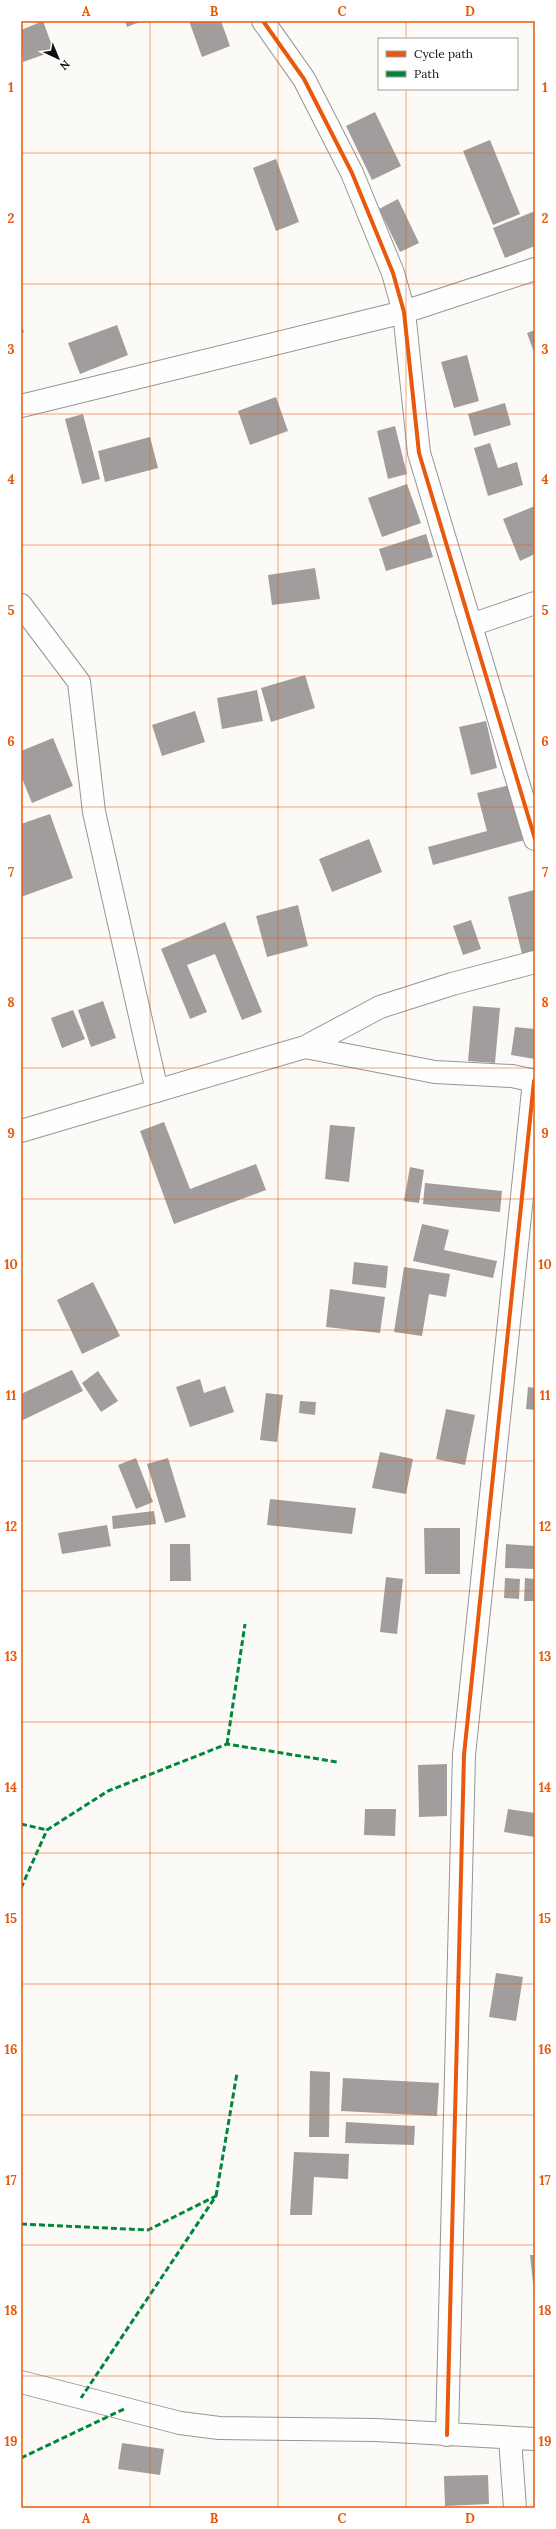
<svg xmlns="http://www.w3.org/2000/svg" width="556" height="2529" font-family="Lora,serif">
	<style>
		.building { fill: #a09d9c }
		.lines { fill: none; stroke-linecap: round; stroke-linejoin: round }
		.minor-casing { stroke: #969594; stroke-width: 24 }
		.minor { stroke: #fffefe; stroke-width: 22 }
		.quiet { stroke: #00873e; stroke-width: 3; stroke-dasharray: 6 3; stroke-linecap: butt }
		.cycleway-casing { stroke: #fff; stroke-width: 6 }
		.cycleway { stroke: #e8590c; stroke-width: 4 }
		.grid { fill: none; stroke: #e8590c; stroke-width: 1; stroke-opacity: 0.55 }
		.neatline { fill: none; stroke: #e8590c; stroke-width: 1.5 }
		.grid-label { font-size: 13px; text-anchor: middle; font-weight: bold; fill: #e8590c }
	</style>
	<rect width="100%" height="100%" fill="#fcfaf7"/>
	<path class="building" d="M 43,21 L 54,51 L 23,62 L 21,30 Z
		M 125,21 L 142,21 L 127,27 Z
		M 189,21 L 221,21 L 230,46 L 202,57 Z
		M 375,112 L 401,166 L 372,180 L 346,126 Z
		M 490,140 L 520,214 L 493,225 L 463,151 Z
		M 276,159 L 299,222 L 276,231 L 253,168 Z
		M 398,199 L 419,243 L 400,252 L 379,209 Z
		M 535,211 L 535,246 L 505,258 L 493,228 Z
		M 21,324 L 24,332 L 21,334 Z
		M 117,325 L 128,355 L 80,374 L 68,343 Z
		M 535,330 L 535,355 L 527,333 Z
		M 467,355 L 479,401 L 454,408 L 441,362 Z
		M 276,397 L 288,431 L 250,445 L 238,411 Z
		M 505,403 L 511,425 L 474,436 L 468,414 Z
		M 83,414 L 100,479 L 82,484 L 65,419 Z
		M 395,426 L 407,474 L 388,479 L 377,431 Z
		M 150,437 L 158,468 L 105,482 L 98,451 Z
		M 490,443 L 498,468 L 517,462 L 523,485 L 488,496 L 474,448 Z
		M 407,484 L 421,523 L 382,537 L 368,498 Z
		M 535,506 L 535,554 L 520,561 L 503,519 Z
		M 426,534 L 433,557 L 386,571 L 379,549 Z
		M 315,568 L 320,599 L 272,605 L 268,575 Z
		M 305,675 L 315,708 L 271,722 L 261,688 Z
		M 257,690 L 263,721 L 222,729 L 217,698 Z
		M 195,711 L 205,742 L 162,756 L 152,725 Z
		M 486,721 L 497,768 L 471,775 L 459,727 Z
		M 53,738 L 73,786 L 32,803 L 21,776 L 21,751 Z
		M 510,785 L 525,840 L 433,865 L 428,847 L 487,831 L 477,793 Z
		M 50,814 L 73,878 L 21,897 L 21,824 Z
		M 369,839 L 382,872 L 332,892 L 319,859 Z
		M 534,890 L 535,950 L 522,954 L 508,897 Z
		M 298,905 L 308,946 L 267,957 L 256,916 Z
		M 471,920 L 481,949 L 463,955 L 453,926 Z
		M 225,922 L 262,1012 L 242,1020 L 215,954 L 187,965 L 207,1012 L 190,1019 L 161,949 Z
		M 103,1001 L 116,1038 L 91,1047 L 78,1010 Z
		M 473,1006 L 500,1008 L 495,1063 L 468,1061 Z
		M 73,1010 L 85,1039 L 62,1048 L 51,1018 Z
		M 515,1027 L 535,1029 L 535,1059 L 511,1055 Z
		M 164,1122 L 190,1189 L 256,1164 L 266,1190 L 174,1224 L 140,1131 Z
		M 330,1125 L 355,1127 L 349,1182 L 325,1179 Z
		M 410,1167 L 424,1170 L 419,1203 L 404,1201 Z
		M 425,1183 L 502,1191 L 500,1212 L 423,1204 Z
		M 422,1224 L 449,1230 L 444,1250 L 497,1261 L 493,1278 L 413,1261 Z
		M 354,1262 L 388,1266 L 386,1288 L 352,1284 Z
		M 404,1267 L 450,1274 L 446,1297 L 429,1294 L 422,1336 L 394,1332 Z
		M 93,1282 L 120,1336 L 82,1354 L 57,1300 Z
		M 330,1289 L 385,1297 L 380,1333 L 326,1327 Z
		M 72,1370 L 83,1391 L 21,1421 L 21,1394 Z
		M 98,1371 L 118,1401 L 101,1412 L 82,1383 Z
		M 200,1379 L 204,1393 L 225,1386 L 234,1412 L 190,1427 L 176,1387 Z
		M 528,1387 L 535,1388 L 535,1410 L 526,1409 Z
		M 266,1393 L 283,1395 L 277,1442 L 260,1440 Z
		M 300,1401 L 316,1402 L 315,1415 L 299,1413 Z
		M 446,1409 L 475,1415 L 465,1465 L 436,1459 Z
		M 380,1452 L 413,1459 L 406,1494 L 372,1488 Z
		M 136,1458 L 153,1502 L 136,1509 L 118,1465 Z
		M 168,1458 L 186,1517 L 165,1523 L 147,1464 Z
		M 270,1499 L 356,1508 L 352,1534 L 267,1525 Z
		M 154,1511 L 156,1524 L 113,1529 L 112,1516 Z
		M 107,1525 L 111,1546 L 62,1554 L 58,1533 Z
		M 424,1528 L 460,1528 L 460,1574 L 425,1574 Z
		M 170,1544 L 190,1544 L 191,1581 L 170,1581 Z
		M 506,1544 L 535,1546 L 535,1569 L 505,1568 Z
		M 386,1577 L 403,1579 L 397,1634 L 380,1632 Z
		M 505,1578 L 520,1579 L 519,1599 L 504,1598 Z
		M 525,1578 L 535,1579 L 535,1601 L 524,1601 Z
		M 447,1764 L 447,1816 L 419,1817 L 418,1765 Z
		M 365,1809 L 396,1809 L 395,1836 L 364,1835 Z
		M 508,1809 L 535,1813 L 535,1837 L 504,1832 Z
		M 496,1973 L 523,1977 L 516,2021 L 489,2017 Z
		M 310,2071 L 330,2072 L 329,2137 L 309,2137 Z
		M 343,2078 L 439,2083 L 437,2116 L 341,2111 Z
		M 346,2122 L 415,2126 L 414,2145 L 345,2143 Z
		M 294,2152 L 349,2154 L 348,2179 L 314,2177 L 312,2215 L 290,2215 Z
		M 530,2255 L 535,2255 L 535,2292 L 534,2292 Z
		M 122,2443 L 164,2449 L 160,2475 L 118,2469 Z
		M 488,2475 L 489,2504 L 445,2506 L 444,2476 Z"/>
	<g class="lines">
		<defs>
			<path id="minor" d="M 263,21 L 304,79 L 352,173 L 393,273 L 404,312 L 419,453 L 535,839
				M 21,406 L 404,312 L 535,269
				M 21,605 L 79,682 L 94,812 L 157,1091
				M 471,625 L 535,603
				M 305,1047 L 435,1072 L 512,1076 L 535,1081
				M 21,1131 L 305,1047 L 380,1007 L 452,984 L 535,962
				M 21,2382 L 180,2423 L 219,2428 L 376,2430 L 535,2439
				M 447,2435 L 464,1755 L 534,1081
				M 510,2439 L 515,2508"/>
		</defs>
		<use href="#minor" class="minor-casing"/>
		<use href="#minor" class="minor"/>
		<path class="quiet" d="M 227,1744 L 245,1624
			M 21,1824 L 47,1830
			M 21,1888 L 47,1830 L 108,1791 L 227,1744 L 337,1762
			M 216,2196 L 237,2073
			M 21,2224 L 148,2230 L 216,2196 L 81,2398
			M 21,2458 L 124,2409"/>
		<defs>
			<path id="cycleway" d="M 263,21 L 304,79 L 352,173 L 393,273 L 404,312 L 419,453 L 535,839
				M 447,2435 L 464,1755 L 534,1081"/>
		</defs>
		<use href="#cycleway" class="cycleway-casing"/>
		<use href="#cycleway" class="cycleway"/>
	</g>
	<path class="grid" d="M 150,21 L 150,2508M 278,21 L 278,2508M 406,21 L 406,39M 406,89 L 406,2508M 21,153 L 535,153M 21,284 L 535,284M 21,414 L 535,414M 21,545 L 535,545M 21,676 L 535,676M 21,807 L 535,807M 21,938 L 535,938M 21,1068 L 535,1068M 21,1199 L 535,1199M 21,1330 L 535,1330M 21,1461 L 535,1461M 21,1591 L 535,1591M 21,1722 L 535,1722M 21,1853 L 535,1853M 21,1984 L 535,1984M 21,2115 L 535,2115M 21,2245 L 535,2245M 21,2376 L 535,2376"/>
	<rect width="556" height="2529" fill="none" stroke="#ffffff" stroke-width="44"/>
	<rect x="378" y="38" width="140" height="52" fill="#ffffff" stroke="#9f9f9f"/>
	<rect x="386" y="51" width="20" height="6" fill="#e8590c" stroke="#9f9f9f"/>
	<text x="414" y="58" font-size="12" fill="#101010">Cycle path</text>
	<rect x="386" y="71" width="20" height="6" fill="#00873e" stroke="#9f9f9f"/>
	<text x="414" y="78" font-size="12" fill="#101010">Path</text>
	<g transform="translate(58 58) rotate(136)" stroke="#ffffff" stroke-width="3" paint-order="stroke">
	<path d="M0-3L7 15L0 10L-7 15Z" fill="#101010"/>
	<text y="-6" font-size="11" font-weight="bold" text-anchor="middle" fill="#101010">N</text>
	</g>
	<rect x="22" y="22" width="512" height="2485" class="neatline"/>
	<g class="grid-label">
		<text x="86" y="16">A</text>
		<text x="214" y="16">B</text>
		<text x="342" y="16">C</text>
		<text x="470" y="16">D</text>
		<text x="11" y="92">1</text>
		<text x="545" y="92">1</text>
		<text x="11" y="223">2</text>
		<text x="545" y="223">2</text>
		<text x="11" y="354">3</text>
		<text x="545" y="354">3</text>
		<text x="11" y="484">4</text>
		<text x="545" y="484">4</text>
		<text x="11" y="615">5</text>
		<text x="545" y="615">5</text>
		<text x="11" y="746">6</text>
		<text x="545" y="746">6</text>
		<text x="11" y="877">7</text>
		<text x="545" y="877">7</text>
		<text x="11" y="1007">8</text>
		<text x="545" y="1007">8</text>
		<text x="11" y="1138">9</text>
		<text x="545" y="1138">9</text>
		<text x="11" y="1269">10</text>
		<text x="545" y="1269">10</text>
		<text x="11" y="1400">11</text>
		<text x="545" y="1400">11</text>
		<text x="11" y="1531">12</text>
		<text x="545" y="1531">12</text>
		<text x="11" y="1661">13</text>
		<text x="545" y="1661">13</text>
		<text x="11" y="1792">14</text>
		<text x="545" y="1792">14</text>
		<text x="11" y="1923">15</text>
		<text x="545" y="1923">15</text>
		<text x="11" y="2054">16</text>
		<text x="545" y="2054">16</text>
		<text x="11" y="2185">17</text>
		<text x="545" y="2185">17</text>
		<text x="11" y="2315">18</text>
		<text x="545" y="2315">18</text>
		<text x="11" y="2446">19</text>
		<text x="545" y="2446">19</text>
		<text x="86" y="2523">A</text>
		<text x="214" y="2523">B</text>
		<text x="342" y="2523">C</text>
		<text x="470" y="2523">D</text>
	</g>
</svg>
